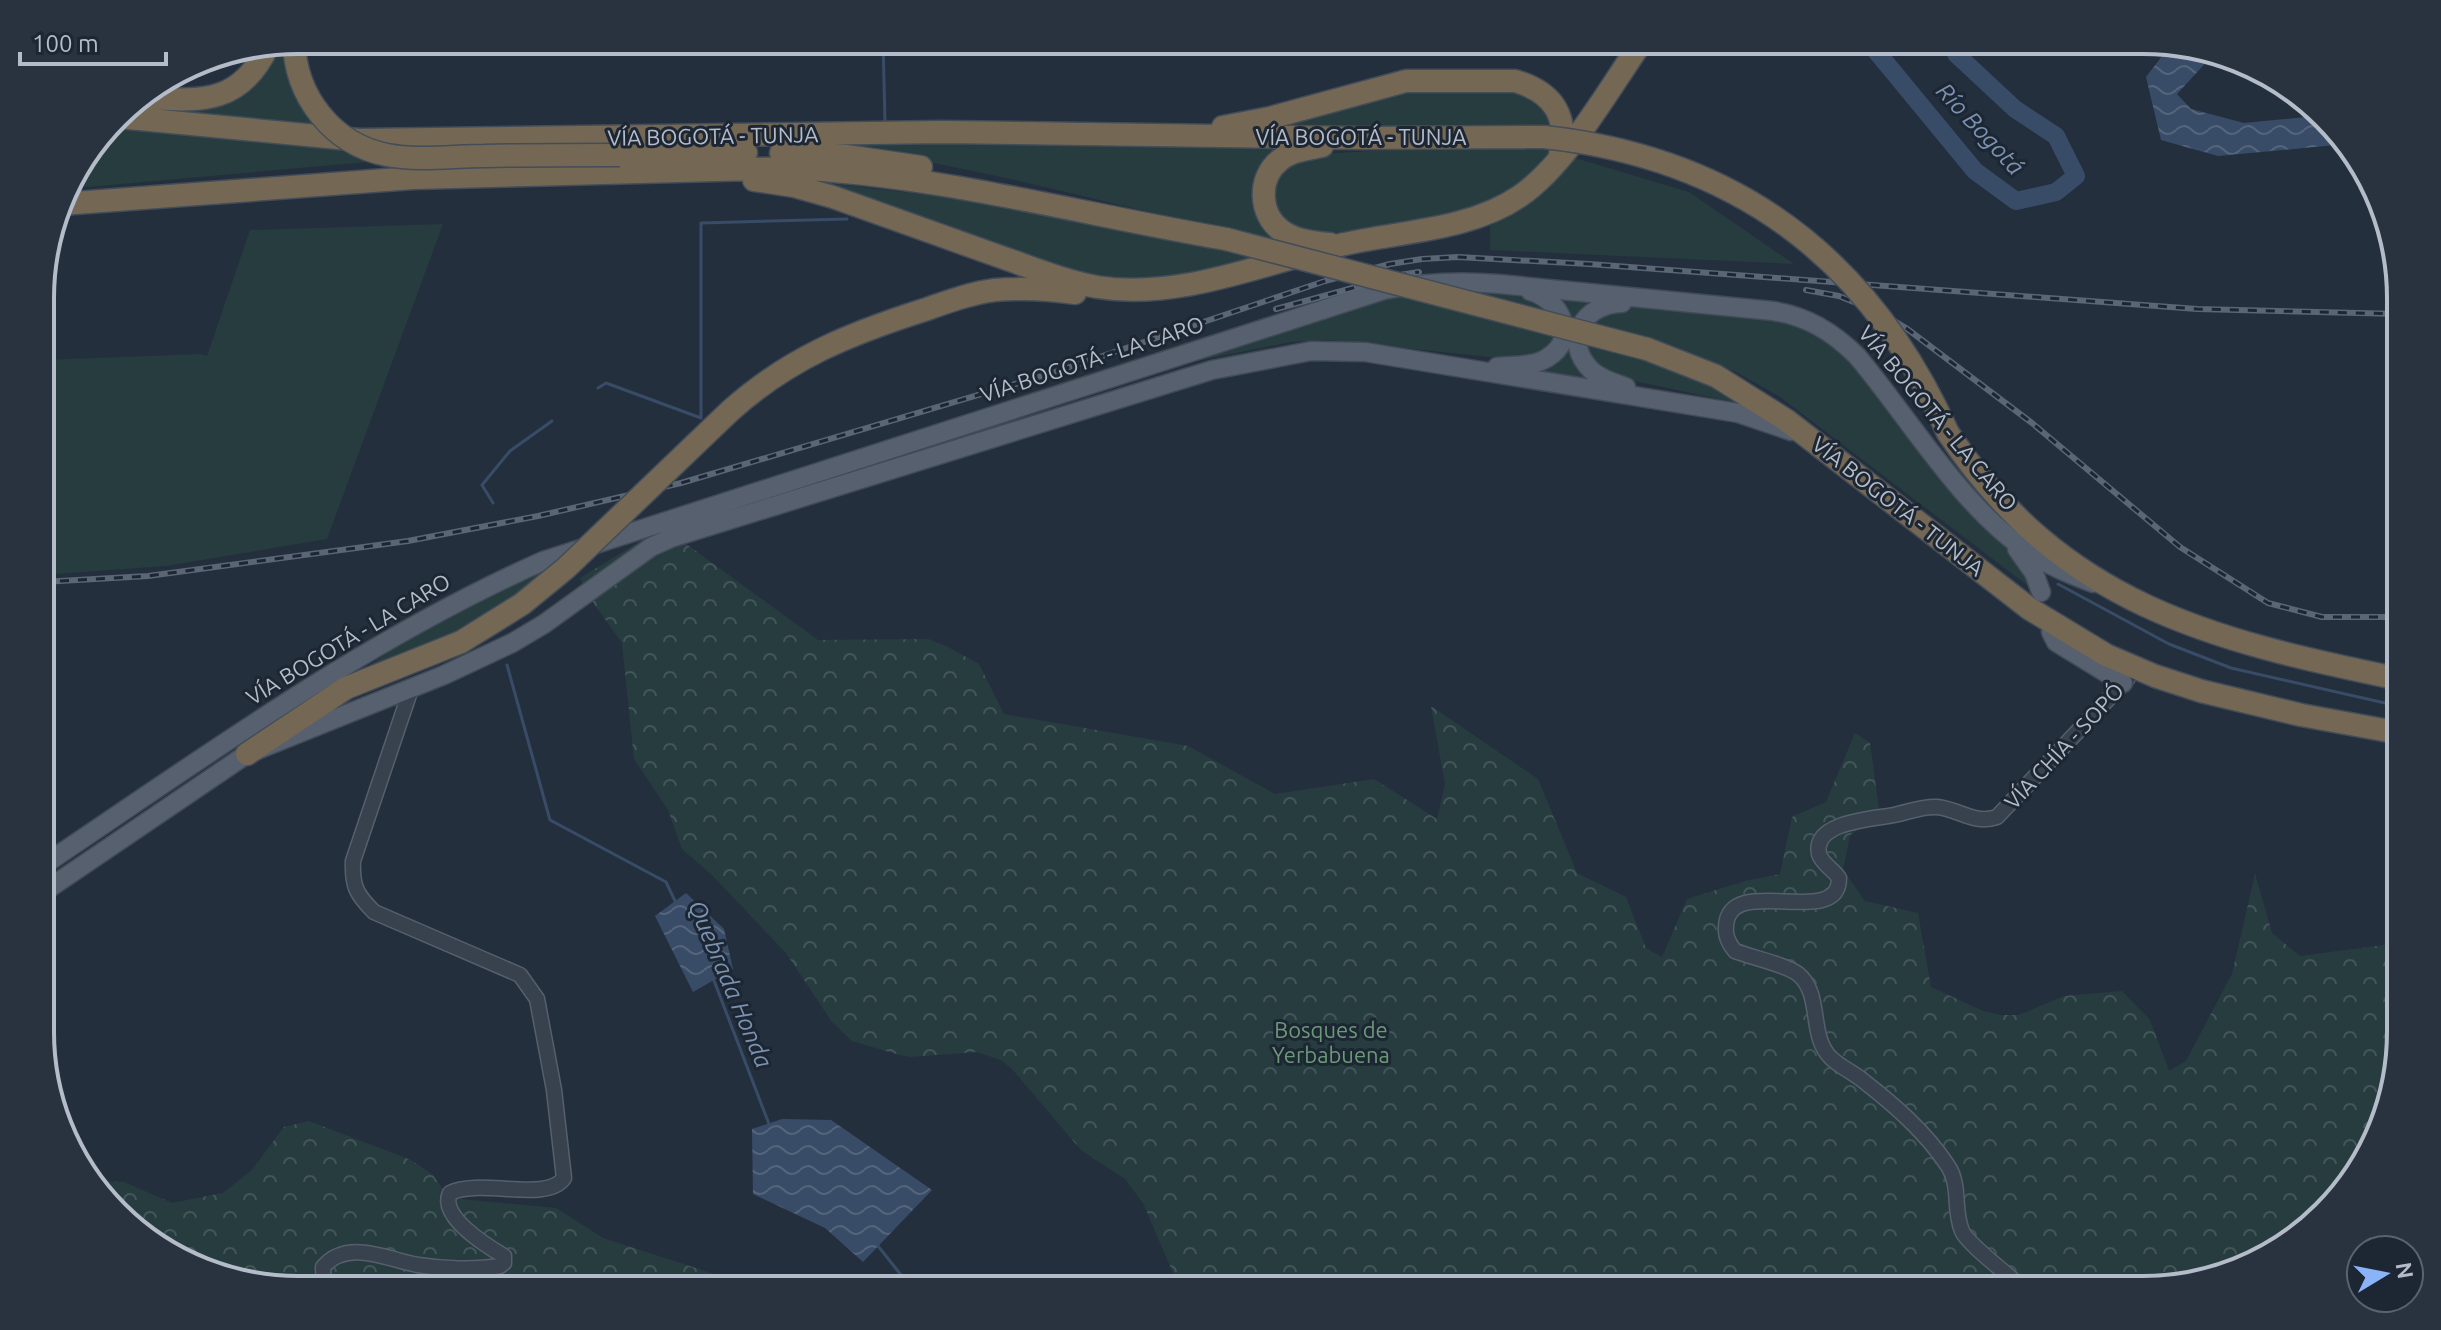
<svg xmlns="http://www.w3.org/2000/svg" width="2441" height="1330" font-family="Ubuntu,sans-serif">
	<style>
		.green { fill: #263c3f }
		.forest { fill: url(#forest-crowns) }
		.water { fill: url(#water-waves) }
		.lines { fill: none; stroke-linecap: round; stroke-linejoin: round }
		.stream { stroke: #394c67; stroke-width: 3 }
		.river { stroke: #394c67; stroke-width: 18 }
		.minor-casing { stroke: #565f6c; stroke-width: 17 }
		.major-casing { stroke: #414a57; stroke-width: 21 }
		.highway-casing { stroke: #434c59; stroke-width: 25 }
		.minor { stroke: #38414e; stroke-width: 14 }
		.major { stroke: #56606e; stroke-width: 18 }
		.highway { stroke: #746855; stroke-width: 22 }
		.rail-casing { stroke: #5a6575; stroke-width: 6 }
		.rail { stroke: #1d2633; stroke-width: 3; stroke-dasharray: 9; stroke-linecap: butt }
		.highway-bridge-casing { stroke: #434c59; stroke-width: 25; stroke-linecap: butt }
		.highway-bridge { stroke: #746855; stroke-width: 22 }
		.labels { text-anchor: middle; stroke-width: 6; stroke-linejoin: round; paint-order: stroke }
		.street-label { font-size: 22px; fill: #b4bcc9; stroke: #1d2633 }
		.park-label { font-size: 22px; fill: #6b9a76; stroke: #1d2633 }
		.water-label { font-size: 24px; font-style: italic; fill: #7c92b1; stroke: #1d2633 }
		.rim { fill: none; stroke: #b4bcc9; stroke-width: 4 }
	</style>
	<defs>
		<pattern id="forest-crowns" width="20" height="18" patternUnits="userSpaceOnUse" patternTransform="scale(2)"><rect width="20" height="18" fill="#263c3f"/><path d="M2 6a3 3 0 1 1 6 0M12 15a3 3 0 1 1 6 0" fill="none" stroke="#435659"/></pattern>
		<pattern id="water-waves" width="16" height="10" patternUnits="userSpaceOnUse" patternTransform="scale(2)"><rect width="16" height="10" fill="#394c67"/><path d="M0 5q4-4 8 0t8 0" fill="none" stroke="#53647b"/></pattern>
	</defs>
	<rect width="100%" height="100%" fill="#242f3e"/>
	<path class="green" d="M 290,42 L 320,126 L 142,107 L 209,107 L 276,44 Z
		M 1518,87 L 1538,95 L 1559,133 L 1243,135 L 1389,91 Z
		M 111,126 L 335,148 L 367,162 L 65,189 Z
		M 973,142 L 1189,147 L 1301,145 L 1264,163 L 1279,242 L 1256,257 L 1185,275 L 1141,281 L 1085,276 L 817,182 L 1215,229 C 1119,204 1021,180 923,161 C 865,150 806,148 747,145 Z
		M 1489,144 L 1554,147 C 1543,161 1531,176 1516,186 C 1467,220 1372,225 1312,237 L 1298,234 L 1274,214 L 1271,183 L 1302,155 Z
		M 1572,157 L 1689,192 L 1794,264 L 1490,250 L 1490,226 L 1523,208 Z
		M 443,224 L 327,539 L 166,566 L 42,575 L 42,360 L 200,354 L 207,356 L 250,230 Z
		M 1481,289 L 1543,302 L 1557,337 L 1549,351 L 1516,360 L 1330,340 L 1291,342 L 1166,367 L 1392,294 Z
		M 1551,294 L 1600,298 L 1575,323 L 1598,381 L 1530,368 L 1563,350 Z
		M 1654,306 L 1700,309 L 1804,324 L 1846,352 L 1942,473 L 2025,569 L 2040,595 L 1780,397 L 1736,372 L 1674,349 L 1589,323 L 1622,307 Z
		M 1583,341 L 1649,359 L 1694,375 L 1747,405 L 1611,376 L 1593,366 Z
		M 563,559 L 480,624 L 351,678 L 413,635 Z"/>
	<path class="forest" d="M 663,527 L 818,640 L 928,639 L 946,646 L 979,664 L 1004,714 L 1188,746 L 1275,794 L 1374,779 L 1437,819 L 1445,784 L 1431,706 L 1538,779 L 1577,873 L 1626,897 L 1646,948 L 1662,957 L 1687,899 L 1745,881 L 1780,874 L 1792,817 L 1826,802 L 1855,733 L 1870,743 L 1880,816 L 1850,835 L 1843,870 L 1865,901 L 1918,913 L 1931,987 L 1983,1011 L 2000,1015 L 2019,1015 L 2064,996 L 2122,991 L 2150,1020 L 2169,1071 L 2186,1061 L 2232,974 L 2255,874 L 2272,933 L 2300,956 L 2400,943 L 2400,1048 L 2367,1160 L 2286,1247 L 2159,1289 L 1166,1290 L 1174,1275 L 1143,1203 L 1125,1179 L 1081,1150 L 1012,1069 L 1001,1060 L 977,1052 L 910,1057 L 896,1054 L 852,1041 L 832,1022 L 786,953 L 712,875 L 682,849 L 668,810 L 634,759 L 622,643 L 589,597 L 580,578 Z
		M 309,1121 L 411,1160 L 433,1175 L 449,1198 L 556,1208 L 603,1238 L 736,1281 L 792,1290 L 298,1290 L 170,1256 L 88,1180 L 124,1182 L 172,1203 L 223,1193 L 252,1170 L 284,1127 Z"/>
	<path class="water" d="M 2169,47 L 2210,58 L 2177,94 L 2191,109 L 2244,123 L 2316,116 L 2346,144 L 2218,156 L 2161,140 L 2146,77 Z
		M 686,893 L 724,929 L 733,969 L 693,992 L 655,916 Z
		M 782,1119 L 831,1120 L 932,1190 L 863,1262 L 825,1228 L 753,1194 L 752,1129 Z"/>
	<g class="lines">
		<path class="stream" d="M 883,40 L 885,124
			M 598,388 L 606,383 L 701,418 L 701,223 L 847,219
			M 493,503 L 482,485 L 510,451 L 552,421
			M 2058,584 L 2169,644 L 2231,668 L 2398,706
			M 507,665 L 550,820 L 666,882 L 676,903
			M 713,978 L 769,1124
			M 878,1246 L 913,1290"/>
		<path class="river" d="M 1867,40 L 1975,171 L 2016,201 L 2056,192 L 2076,176 L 2056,136 L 2015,109 L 1956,54 L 1964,40"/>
		<defs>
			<path id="minor" d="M 324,1290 L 323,1267 C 348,1238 388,1260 418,1265 C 443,1269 475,1270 500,1266 L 504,1263 L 504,1256 C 485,1245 439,1216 450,1193 C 480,1178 547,1203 564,1178 L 554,1090 L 537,999 L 520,975 L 374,912 C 356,894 352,886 353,861 L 412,686
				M 2024,1290 C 2011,1276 1967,1244 1962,1231 C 1953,1210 1961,1186 1948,1166 C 1925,1131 1893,1104 1861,1079 C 1852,1072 1839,1066 1831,1058 C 1808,1036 1823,994 1798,974 C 1787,965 1750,957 1735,951 C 1729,944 1725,936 1726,927 C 1728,871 1839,931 1839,878 C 1834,870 1822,864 1819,854 C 1812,821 1875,819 1894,815 C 1909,812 1922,806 1937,807 C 1959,809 1974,825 1997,817 L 2128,678"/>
			<path id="major" d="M 1622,303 C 1583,304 1561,341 1592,371 C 1601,379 1614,383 1626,387
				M 1497,367 C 1513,365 1533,367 1547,358 C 1580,338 1561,300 1530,291
				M 2017,549 L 2034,573 L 2041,592
				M 2051,632 L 2056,642 L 2123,683
				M 42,866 C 205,757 363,641 543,561 L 1384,290 C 1423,282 1460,281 1499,284 L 1773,311 C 1807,316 1833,332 1857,356 C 1910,419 1963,510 2032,554 C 2051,567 2072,575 2093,583
				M 42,893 L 247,754 L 444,675 L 512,643 L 544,624 L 651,547 L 671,538 L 1212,370 L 1311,351 L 1365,352 L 1738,413 L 1791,431"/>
			<path id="highway" d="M 138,98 C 196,100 239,108 268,46
				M 118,117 L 359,140 L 943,132 L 1362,138 L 1544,137
				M 1223,127 L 1270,118 L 1406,81 L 1515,81 C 1553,92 1569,116 1560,155
				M 1322,146 C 1307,149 1291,151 1280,160 C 1257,178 1259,215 1282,231 C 1295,241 1314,243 1330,244
				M 781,153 L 846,156 L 921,167
				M 620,155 L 746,153
				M 754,180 L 794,186 L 833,197 C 890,217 947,238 1004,258 C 1035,269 1065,281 1097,287 C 1179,300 1261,264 1340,245 C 1399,231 1469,231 1520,196 C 1567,164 1610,87 1643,40
				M 61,204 L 413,178 L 790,168 C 938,175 1081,214 1226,239
				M 1647,349 L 1716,376 L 1786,420 L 2030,609 L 2106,655 L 2155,676 L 2201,691 L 2301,715 L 2400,733
				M 730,411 C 789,358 849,334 924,310 C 947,302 971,293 995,290 C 1022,288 1048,289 1075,293
				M 1948,433 C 2062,604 2210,640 2400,679
				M 247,754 L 346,688 L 461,642 L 522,604"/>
		</defs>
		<use href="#minor" class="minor-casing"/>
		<use href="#major" class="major-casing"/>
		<use href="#highway" class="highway-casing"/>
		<use href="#minor" class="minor"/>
		<use href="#major" class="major"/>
		<use href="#highway" class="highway"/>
		<defs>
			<path id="rail" d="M 1806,290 L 1839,296 L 1883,314 L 1906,328 L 2032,423 L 2180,547 L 2268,603 L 2322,617 L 2400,617
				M 1276,309 L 1400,275 L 1419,272
				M 42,582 L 148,576 L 408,541 L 538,516 L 681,483 L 1049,374 L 1325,281 L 1390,264 L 1422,259 L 1458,257 L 1589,264 L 2197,309 L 2400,314"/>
		</defs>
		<use href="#rail" class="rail-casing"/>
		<use href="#rail" class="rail"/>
		<defs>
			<path id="highway-bridge" d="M 294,41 C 295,96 332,144 387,155 C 418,161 453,156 485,156 C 530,155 575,155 620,155
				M 1544,137 C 1736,158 1869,257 1948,433
				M 1226,239 L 1647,349
				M 522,604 L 566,568 L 730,411"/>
		</defs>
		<use href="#highway-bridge" class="highway-bridge-casing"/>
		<use href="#highway-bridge" class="highway-bridge"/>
	</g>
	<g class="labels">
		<g class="street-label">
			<text transform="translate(713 136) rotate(-1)" y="8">VÍA BOGOTÁ - TUNJA</text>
			<text x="1361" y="145">VÍA BOGOTÁ - TUNJA</text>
			<text transform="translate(1092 359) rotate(-18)" y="8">VÍA BOGOTÁ - LA CARO</text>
			<text transform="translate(1938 418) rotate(50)" y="8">VÍA BOGOTÁ - LA CARO</text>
			<text transform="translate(1898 506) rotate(38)" y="8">VÍA BOGOTÁ - TUNJA</text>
			<text transform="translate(348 639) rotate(-31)" y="8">VÍA BOGOTÁ - LA CARO</text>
			<text transform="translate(2064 746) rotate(-47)" y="8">VÍA CHÍA - SOPÓ</text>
		</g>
		<g class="park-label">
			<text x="1331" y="1038">Bosques de<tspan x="1331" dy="25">Yerbabuena</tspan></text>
		</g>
		<g class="water-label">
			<text transform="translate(1980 129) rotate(47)" y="8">Río Bogotá</text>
			<text transform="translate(730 984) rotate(67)" y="8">Quebrada Honda</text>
		</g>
	</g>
	<path d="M0 0H2441V1330H0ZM298 54H2143A244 244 0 0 1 2387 298V1032A244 244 0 0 1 2143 1276H298A244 244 0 0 1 54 1032V298A244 244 0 0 1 298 54Z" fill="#29323f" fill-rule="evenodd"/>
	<path class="rim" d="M298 54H2143A244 244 0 0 1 2387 298V1032A244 244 0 0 1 2143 1276H298A244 244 0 0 1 54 1032V298A244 244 0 0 1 298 54Z"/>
	<g transform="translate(2385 1274) rotate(80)"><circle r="38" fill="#1d2633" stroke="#59626f" stroke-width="2"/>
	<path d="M0-6L14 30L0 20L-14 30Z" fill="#8ab4f8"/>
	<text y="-12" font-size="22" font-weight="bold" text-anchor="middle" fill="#b4bcc9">N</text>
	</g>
	<path d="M20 52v12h146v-12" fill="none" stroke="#b4bcc9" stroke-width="4"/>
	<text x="32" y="52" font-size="24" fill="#b4bcc9" stroke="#1d2633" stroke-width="6" paint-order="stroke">100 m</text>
</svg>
